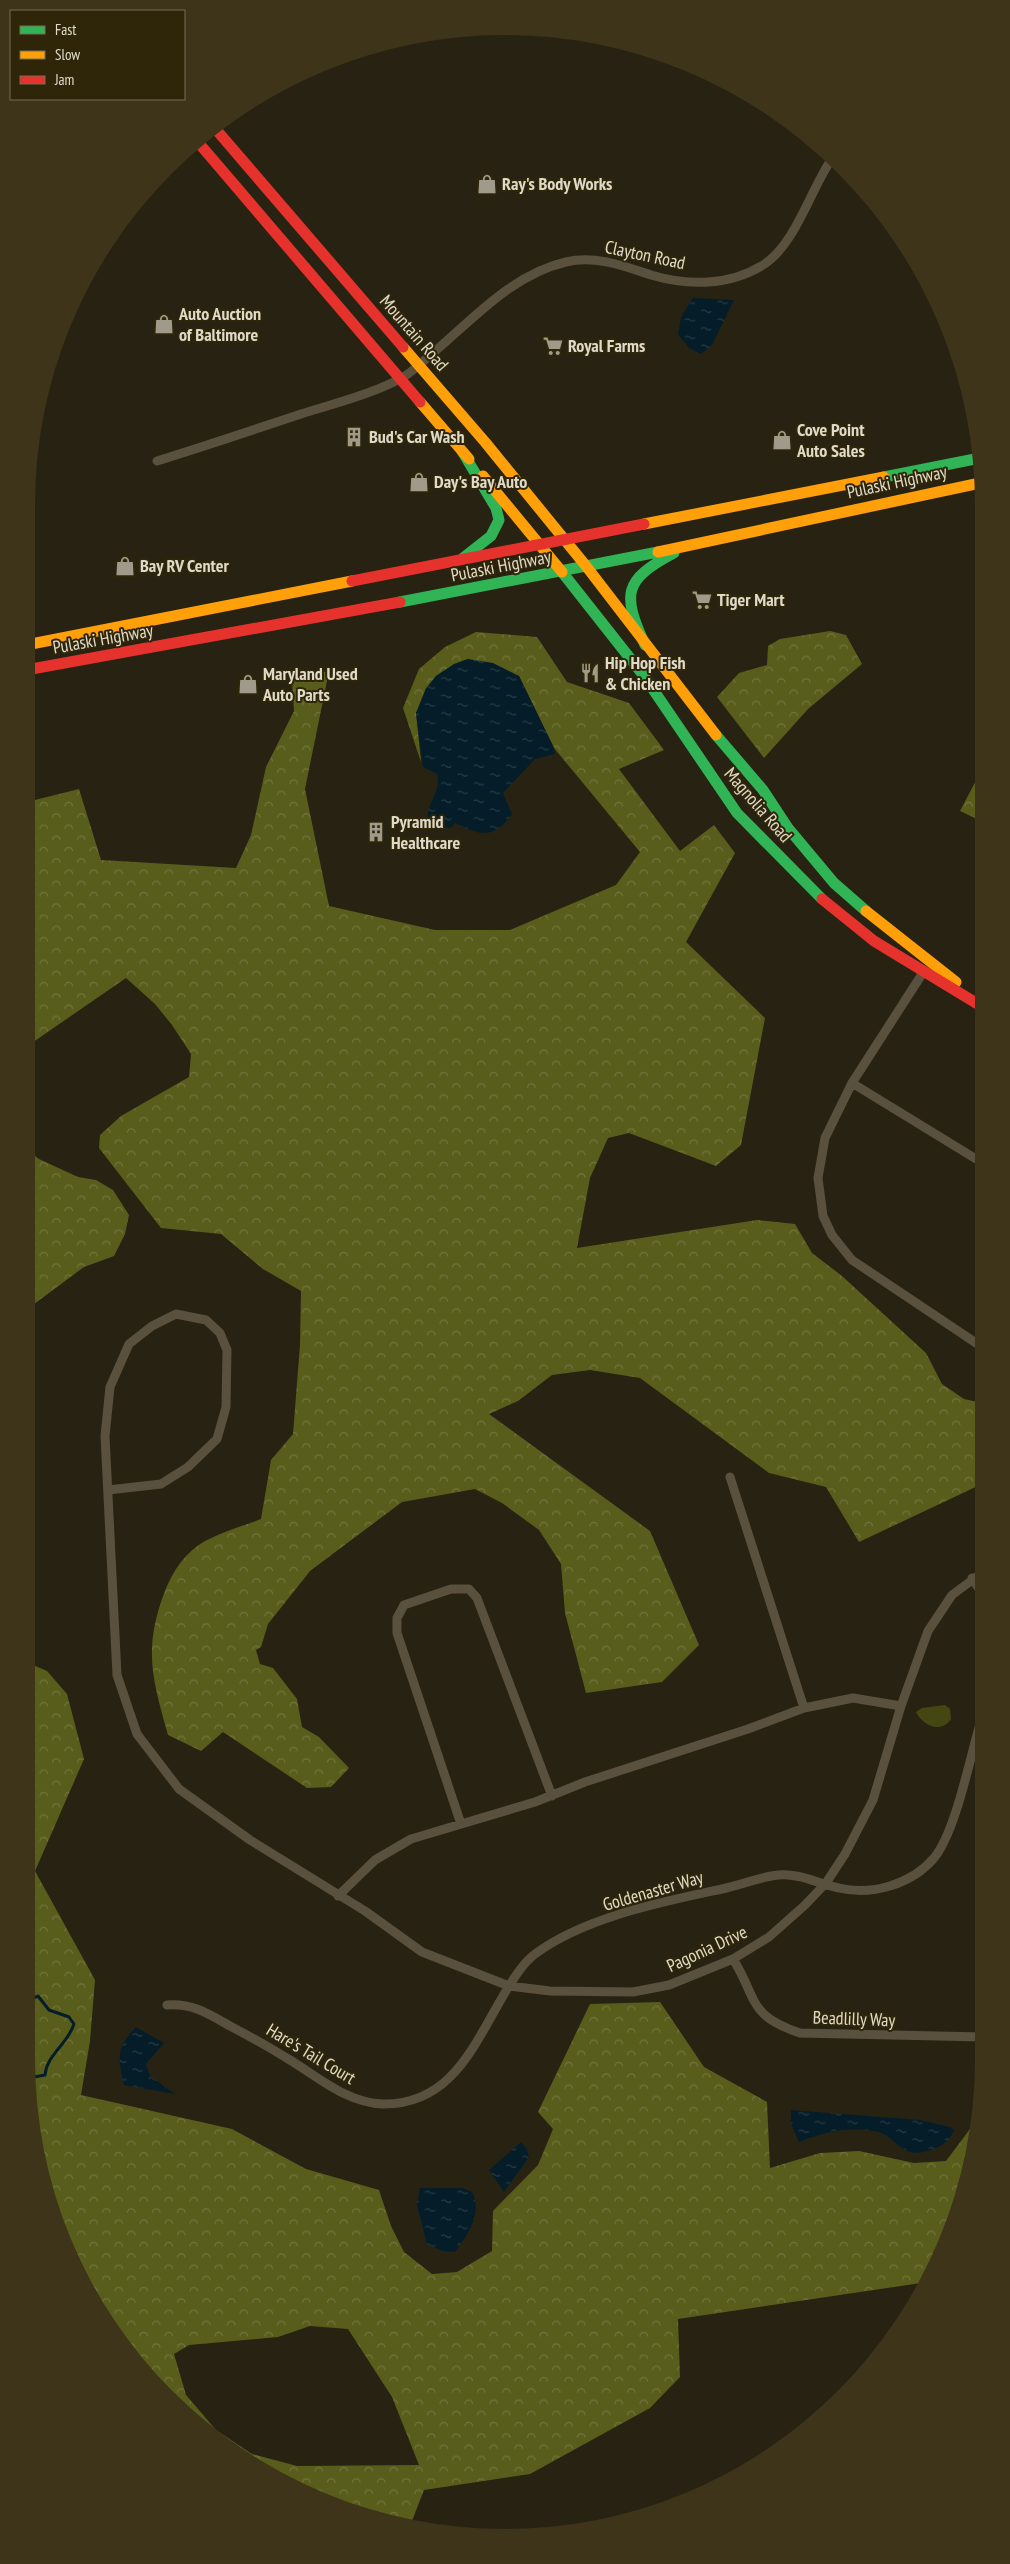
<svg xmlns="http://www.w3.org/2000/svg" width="1010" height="2564" font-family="'PT Sans Narrow',sans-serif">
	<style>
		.green { fill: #444711 }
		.forest { fill: url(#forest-crowns); fill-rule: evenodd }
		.water { fill: url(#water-ripples) }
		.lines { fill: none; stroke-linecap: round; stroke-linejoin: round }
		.stream { stroke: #041d29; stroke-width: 3 }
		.street { stroke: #59513e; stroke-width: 9 }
		.fast { stroke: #30b455; stroke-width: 11 }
		.slow { stroke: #ff9f0a; stroke-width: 11 }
		.jam { stroke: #e5322d; stroke-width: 11 }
		.labels { text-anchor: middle; stroke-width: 4; stroke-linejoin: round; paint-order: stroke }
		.poi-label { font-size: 18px; font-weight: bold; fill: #e0daca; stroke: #2f260a; text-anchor: start }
		.street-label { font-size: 18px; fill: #e0daca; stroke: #2f260a }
	</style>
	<defs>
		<pattern id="forest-crowns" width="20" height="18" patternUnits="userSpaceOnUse" patternTransform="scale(1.25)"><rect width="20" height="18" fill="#595d1c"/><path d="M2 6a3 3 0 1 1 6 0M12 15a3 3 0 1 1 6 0" fill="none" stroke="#71743c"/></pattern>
		<pattern id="water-ripples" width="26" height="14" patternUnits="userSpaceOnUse" patternTransform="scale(1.25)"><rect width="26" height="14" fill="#041d29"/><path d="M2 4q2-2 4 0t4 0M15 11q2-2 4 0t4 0" fill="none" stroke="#283d47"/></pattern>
	</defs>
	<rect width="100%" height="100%" fill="#272212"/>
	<path class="green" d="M 945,1705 L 950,1709 L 951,1719 C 941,1734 923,1726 916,1712 L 922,1708 Z"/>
	<path class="forest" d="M 830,631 L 846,635 L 862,664 L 808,709 L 764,758 L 717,697 L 739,673 L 767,665 L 768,646 L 780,639 Z
		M 476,632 L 537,637 L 567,682 L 629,703 L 664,750 L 619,769 L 680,851 L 714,825 L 735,853 L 686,942 L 765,1018 L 741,1145 L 716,1166 L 629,1133 L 608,1138 L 590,1178 L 577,1248 L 757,1220 L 795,1224 L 812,1253 L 842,1276 L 926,1353 L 942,1384 L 964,1399 L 982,1403 L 982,1484 L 859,1542 L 826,1487 L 769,1473 L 640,1378 L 590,1370 L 552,1375 L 518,1401 L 489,1414 L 650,1531 L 699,1645 L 662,1682 L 586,1693 L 565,1613 L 561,1564 L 539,1530 L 502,1503 L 475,1489 L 402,1502 L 310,1571 L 268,1624 L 261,1647 L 256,1650 L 260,1664 L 273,1668 L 297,1699 L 302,1727 L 319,1737 L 349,1768 L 331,1787 L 307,1788 L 223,1732 L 201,1751 L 168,1735 C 152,1678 143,1648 165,1591 C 173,1571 185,1552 205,1541 C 222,1532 243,1526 261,1519 L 271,1460 L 293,1434 L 300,1345 L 301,1291 L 263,1269 L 221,1234 L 161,1228 L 99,1148 L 100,1135 L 121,1116 L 189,1077 L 191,1054 L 172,1025 L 155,1004 L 126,978 L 26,1047 L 26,790 L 35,800 L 79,789 L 101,860 L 236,868 L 251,835 L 266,767 L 294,711 L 292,681 L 294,677 L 329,671 L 305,789 L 329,906 L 435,930 L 510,930 L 616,885 L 640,852 L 554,748 L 519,676 L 468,659 L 455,664 L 436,676 L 416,713 L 421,762 L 403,708 L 419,669 L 445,647 Z
		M 980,773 L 981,821 L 960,811 Z
		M 26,1149 L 39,1159 L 78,1177 L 96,1180 L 113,1190 L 129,1215 L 125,1234 L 114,1256 L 84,1267 L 26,1310 Z
		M 26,1662 L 47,1671 L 67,1694 L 84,1759 L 35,1871 L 95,1980 L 90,2041 L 81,2095 L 232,2129 L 306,2169 L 379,2190 L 391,2226 L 404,2252 L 432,2274 L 457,2272 L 492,2251 L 493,2211 L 538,2165 L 553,2129 L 538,2112 L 590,2004 L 660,2002 L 704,2067 L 767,2102 L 770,2168 L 820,2153 L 859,2151 L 914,2163 L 946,2161 L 973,2125 L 958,2213 L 921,2283 L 678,2319 L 680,2377 L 650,2408 L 530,2474 L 424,2490 L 410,2526 L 351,2512 L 266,2474 L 145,2374 L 90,2298 L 52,2213 L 26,2059 ZM 310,2326 L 348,2329 L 392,2397 L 419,2465 L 297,2466 L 252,2454 L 216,2430 L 186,2395 L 174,2354 L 189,2345 L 278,2337 Z"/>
	<path class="water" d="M 693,298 L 734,300 L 712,345 L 701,354 L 689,348 L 678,334 L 681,317 Z
		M 468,659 L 493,663 L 519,676 L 554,748 L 555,754 L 535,759 L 503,793 L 512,814 C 494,839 480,836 455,823 L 451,828 C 404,821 444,800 437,774 L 423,767 L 416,713 L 426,688 L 436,676 L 454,664 Z
		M 136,2027 L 164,2043 L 146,2064 L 150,2076 L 175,2094 L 124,2085 C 118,2057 115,2049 136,2027 Z
		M 791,2110 L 920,2120 L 950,2127 L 954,2130 C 951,2138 944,2145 936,2148 C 897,2164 899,2134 874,2131 C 846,2127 825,2132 799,2142 L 791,2124 Z
		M 521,2142 L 527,2149 L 529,2157 L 504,2192 L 489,2170 Z
		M 420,2188 L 462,2188 L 472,2192 C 483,2212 468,2235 455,2252 L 443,2251 L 427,2244 L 417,2205 Z"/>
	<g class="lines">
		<path class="stream" d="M 26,1771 L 26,1780
			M 26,1823 L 29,1830 L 26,1837
			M 26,2002 L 38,1996 L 49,2010 L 69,2017 L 74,2024 C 68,2044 47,2054 45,2075 L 34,2077 L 28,2068"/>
		<path class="street" d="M 157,461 C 205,446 253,430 301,414 C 333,404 368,395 398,380 C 411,374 422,362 433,353 C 473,319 513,274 566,262 C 595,255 624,266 651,275 C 688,286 729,286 763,265 C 795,245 810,191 831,160
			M 924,971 L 852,1083 L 825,1138 L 818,1178 L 823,1216 L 832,1235 L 852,1260 L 982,1347
			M 852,1083 L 981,1162
			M 730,1477 L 804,1708
			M 108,1490 L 161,1484 L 188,1467 L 217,1439 L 226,1407 L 227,1350 L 220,1333 L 206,1320 L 176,1314 L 152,1326 L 129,1344 L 110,1387 L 105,1436 L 117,1675 L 137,1734 L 179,1789 L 250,1840 L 365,1911 L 422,1952 L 509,1986 L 550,1991 L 633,1992 L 669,1985 L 733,1959 L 769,1937 L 805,1905 L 826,1883 L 845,1854 L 873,1800 L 901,1706 L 928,1631 L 952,1595 L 983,1572
			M 972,1578 L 983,1595
			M 461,1824 L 397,1633 L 397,1618 L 404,1605 L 451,1589 L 469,1589 L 477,1598 L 552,1796
			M 338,1896 L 375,1860 L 411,1839 L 535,1802 L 585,1782 L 748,1729 L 804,1708 L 853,1698 L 901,1706
			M 733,1959 C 758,1999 747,2015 800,2033 L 984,2037
			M 167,2005 C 193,2003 209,2014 230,2026 C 249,2036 267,2046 285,2057 C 316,2075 346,2103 383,2104 C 453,2105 475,2042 506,1991 C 514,1978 523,1963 535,1954 C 585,1917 662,1902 722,1889 C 741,1885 759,1877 778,1875 C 800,1873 819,1884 839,1888 C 872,1896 912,1884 934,1858 C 957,1830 971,1751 983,1714"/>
		<path class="fast" d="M 462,451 L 496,508 L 499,520 L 491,536 L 463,558
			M 884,477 L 980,458
			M 562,572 L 644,676 L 737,813 L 822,899
			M 400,602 L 658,552
			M 645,645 C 622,594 623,580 674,553
			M 716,735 L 763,790 L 788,828 L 834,883 L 866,911"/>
		<path class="slow" d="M 403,347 L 485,442 L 586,566
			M 420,402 L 469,459
			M 483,476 L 562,572
			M 644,524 L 884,477
			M 658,552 L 980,483
			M 586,566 L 716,735
			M 26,645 L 352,581
			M 866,911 L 956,982"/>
		<path class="jam" d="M 213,126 L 403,347
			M 197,141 L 420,402
			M 352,581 L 644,524
			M 26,670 L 400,602
			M 822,899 L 874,941 L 981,1006"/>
	</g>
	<defs>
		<symbol id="shop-bare" viewBox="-9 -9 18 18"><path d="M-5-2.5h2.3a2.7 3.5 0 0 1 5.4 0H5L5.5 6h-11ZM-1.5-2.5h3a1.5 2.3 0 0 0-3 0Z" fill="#9f9a8a" stroke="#2f260a" stroke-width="2.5" paint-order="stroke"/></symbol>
		<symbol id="supermarket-bare" viewBox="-9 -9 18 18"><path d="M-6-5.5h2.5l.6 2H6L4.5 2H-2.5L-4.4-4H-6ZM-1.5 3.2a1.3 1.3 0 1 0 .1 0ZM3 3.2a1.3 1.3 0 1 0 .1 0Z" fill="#9f9a8a" stroke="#2f260a" stroke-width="2.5" paint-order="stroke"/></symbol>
		<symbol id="building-bare" viewBox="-9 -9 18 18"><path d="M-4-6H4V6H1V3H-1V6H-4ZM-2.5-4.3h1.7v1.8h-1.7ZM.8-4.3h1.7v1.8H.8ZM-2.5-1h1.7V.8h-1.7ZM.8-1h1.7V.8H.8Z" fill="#9f9a8a" stroke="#2f260a" stroke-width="2.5" paint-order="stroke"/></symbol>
		<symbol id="restaurant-bare" viewBox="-9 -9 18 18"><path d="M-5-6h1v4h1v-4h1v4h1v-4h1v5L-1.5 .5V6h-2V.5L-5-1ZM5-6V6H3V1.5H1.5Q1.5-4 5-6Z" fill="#9f9a8a" stroke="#2f260a" stroke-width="2.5" paint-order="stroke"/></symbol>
	</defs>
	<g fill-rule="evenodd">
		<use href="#shop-bare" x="473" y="170" width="28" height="28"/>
		<use href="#shop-bare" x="150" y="310" width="28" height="28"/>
		<use href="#supermarket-bare" x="539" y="332" width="28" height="28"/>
		<use href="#building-bare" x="340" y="423" width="28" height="28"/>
		<use href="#shop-bare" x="768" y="426" width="28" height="28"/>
		<use href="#shop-bare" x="405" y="468" width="28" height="28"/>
		<use href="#shop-bare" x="111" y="552" width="28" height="28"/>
		<use href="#supermarket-bare" x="688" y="586" width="28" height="28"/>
		<use href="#restaurant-bare" x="576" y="659" width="28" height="28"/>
		<use href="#shop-bare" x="234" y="670" width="28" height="28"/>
		<use href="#building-bare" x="362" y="818" width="28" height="28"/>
	</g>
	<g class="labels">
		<g class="poi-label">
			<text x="502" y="190">Ray's Body Works</text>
			<text x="179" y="320">Auto Auction<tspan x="179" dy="21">of Baltimore</tspan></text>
			<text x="568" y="352">Royal Farms</text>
			<text x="797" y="436">Cove Point<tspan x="797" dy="21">Auto Sales</tspan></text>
			<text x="369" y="443">Bud's Car Wash</text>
			<text x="434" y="488">Day's Bay Auto</text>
			<text x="140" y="572">Bay RV Center</text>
			<text x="717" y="606">Tiger Mart</text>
			<text x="605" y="669">Hip Hop Fish<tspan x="605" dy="21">&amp; Chicken</tspan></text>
			<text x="263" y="680">Maryland Used<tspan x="263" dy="21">Auto Parts</tspan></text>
			<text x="391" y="828">Pyramid<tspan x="391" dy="21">Healthcare</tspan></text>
		</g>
		<g class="street-label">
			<text transform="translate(645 255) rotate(12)" y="6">Clayton Road</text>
			<text transform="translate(414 333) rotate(49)" y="6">Mountain Road</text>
			<text transform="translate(897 482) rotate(-12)" y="6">Pulaski Highway</text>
			<text transform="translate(501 566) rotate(-11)" y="6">Pulaski Highway</text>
			<text transform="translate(103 639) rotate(-10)" y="6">Pulaski Highway</text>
			<text transform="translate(758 805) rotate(49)" y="6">Magnolia Road</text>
			<text transform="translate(653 1891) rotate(-16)" y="6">Goldenaster Way</text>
			<text transform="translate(707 1949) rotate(-25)" y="6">Pagonia Drive</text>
			<text transform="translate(854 2019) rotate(2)" y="6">Beadlilly Way</text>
			<text transform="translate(311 2054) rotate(31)" y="6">Hare's Tail Court</text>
		</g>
	</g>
	<path d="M0 0H1010V2564H0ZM505 35H505A470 470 0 0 1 975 505V2059A470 470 0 0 1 505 2529H505A470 470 0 0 1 35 2059V505A470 470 0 0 1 505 35Z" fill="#3d3419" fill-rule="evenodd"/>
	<rect x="10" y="10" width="175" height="90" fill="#2f260a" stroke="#766e57"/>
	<rect x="20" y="26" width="25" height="8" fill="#30b455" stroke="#766e57"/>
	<text x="55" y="35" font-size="15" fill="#e0daca">Fast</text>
	<rect x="20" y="51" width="25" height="8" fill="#ff9f0a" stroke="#766e57"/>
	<text x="55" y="60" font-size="15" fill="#e0daca">Slow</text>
	<rect x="20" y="76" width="25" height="8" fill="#e5322d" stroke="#766e57"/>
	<text x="55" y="85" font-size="15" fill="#e0daca">Jam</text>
</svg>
